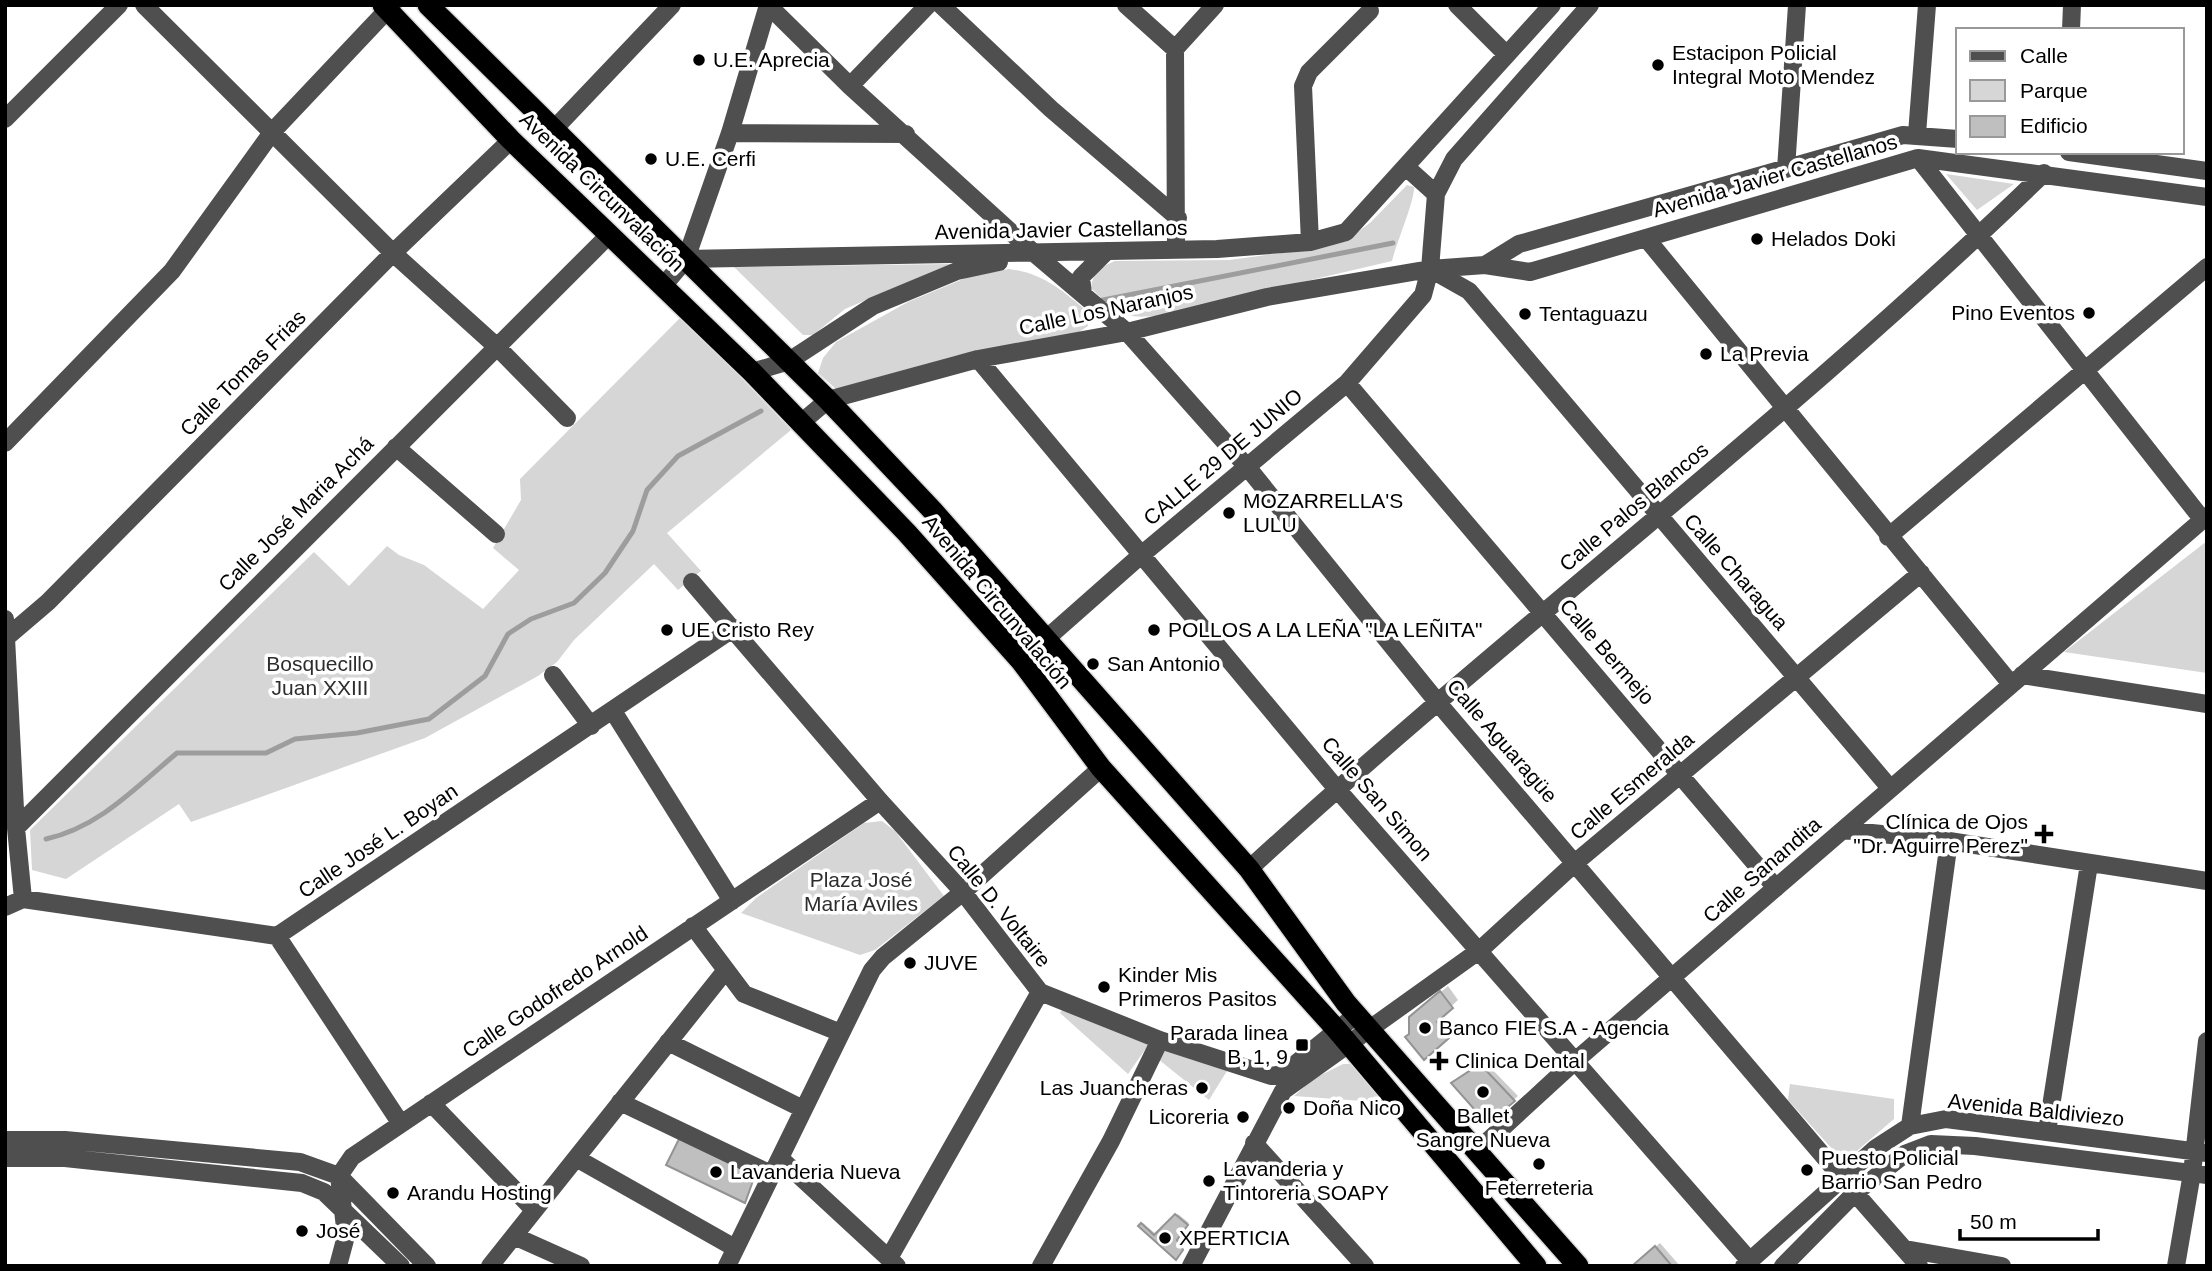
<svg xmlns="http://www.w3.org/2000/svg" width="2212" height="1271" font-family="Arial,sans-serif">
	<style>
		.green { fill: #d6d6d6 }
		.shadow { fill: #0003 }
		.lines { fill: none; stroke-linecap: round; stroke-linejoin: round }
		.stream { stroke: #9d9d9d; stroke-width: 5 }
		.building { fill: #bfbfbf; stroke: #939393; stroke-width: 2 }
		.highway-casing { stroke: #dbdbdb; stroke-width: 24 }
		.minor { stroke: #4f4f4f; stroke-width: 18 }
		.highway { stroke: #000; stroke-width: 21 }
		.poi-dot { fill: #000; stroke: #fff; stroke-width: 2.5 }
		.labels { text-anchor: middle; stroke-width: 7; stroke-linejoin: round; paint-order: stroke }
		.poi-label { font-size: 21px; fill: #000; stroke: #fff; text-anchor: start }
		.street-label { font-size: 21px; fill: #000; stroke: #fff }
		.park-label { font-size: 21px; fill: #2d2d2d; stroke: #fff }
	</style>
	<rect width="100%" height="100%" fill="#fff"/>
	<path class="green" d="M 1946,174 L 2014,184 L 1977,210 Z
		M 1407,185 L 1414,187 C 1415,200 1396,244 1392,261 L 1156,316 C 1120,319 1116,312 1091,288 C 1093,272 1101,267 1115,261 L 1229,260 L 1312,249 L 1346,241 L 1371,222 Z
		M 951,264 L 845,309 L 813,335 L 803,335 L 734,267 Z
		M 1009,269 C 1043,273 1063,291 1089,313 L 1088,326 L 1079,332 L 954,356 L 836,389 L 818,373 L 823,358 L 836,342 L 908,302 L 968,277 Z
		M 682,316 L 791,430 L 667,533 L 701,571 L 678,590 L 654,564 L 574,640 L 557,662 L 538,676 L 425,738 L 191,822 L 179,804 L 66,879 L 32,870 L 30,830 L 314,552 L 349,586 L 387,546 L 399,555 L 424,565 L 483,609 L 519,570 L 493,548 L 521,500 L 520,479 Z
		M 2207,541 L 2207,673 L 2064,652 Z
		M 882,821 L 895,831 L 944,896 L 875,950 L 860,955 L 741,913 L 756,898 L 864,823 Z
		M 1062,1010 L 1154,1037 L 1128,1074 L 1060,1013 Z
		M 1166,1044 L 1230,1066 L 1209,1100 L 1158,1059 Z
		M 1343,1064 L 1355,1064 L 1390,1103 L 1294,1096 L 1313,1079 Z
		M 1790,1084 L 1894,1099 L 1894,1119 L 1844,1162 L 1788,1100 Z"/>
	<path class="shadow" d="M 1448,986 L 1458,1000 L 1442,1015 L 1455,1031 L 1424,1057 L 1418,1011 Z
		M 1484,1061 L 1518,1096 L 1496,1115 L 1458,1079 Z
		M 668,1164 L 757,1174 L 744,1201 Z
		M 1178,1214 L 1189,1223 L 1177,1238 L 1184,1248 L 1176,1257 L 1141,1226 L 1143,1223 L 1157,1235 Z
		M 1660,1243 L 1680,1266 L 1634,1266 Z"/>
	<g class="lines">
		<path class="stream" d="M 1098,301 L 1393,243
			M 46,839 C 100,827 136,787 177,753 L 266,753 L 295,739 L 357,733 L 429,719 L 485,676 L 508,634 L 531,619 L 574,603 L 605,573 L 633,531 L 647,490 L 678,456 L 761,411"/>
	</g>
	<path class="building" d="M 1440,991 L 1453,1008 L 1437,1022 L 1449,1038 L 1424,1060 L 1405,1037 L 1409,1034 L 1409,1017 Z
		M 1480,1064 L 1515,1101 L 1496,1117 L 1482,1118 L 1451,1083 Z
		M 680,1137 L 746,1166 L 754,1178 L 745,1203 L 666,1165 Z
		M 1175,1214 L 1188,1225 L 1177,1240 L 1183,1250 L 1176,1260 L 1138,1226 L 1141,1223 L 1154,1235 Z
		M 1655,1246 L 1672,1266 L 1632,1266 Z"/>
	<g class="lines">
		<defs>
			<path id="highway" d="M 383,5 L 511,140 L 752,372 L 907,533 L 1021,661 L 1101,768 L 1337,1030 L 1536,1266
				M 428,5 L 828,400 L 933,511 L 1249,869 L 1346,1003 L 1578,1266"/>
		</defs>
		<use href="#highway" class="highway-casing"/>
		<path class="minor" d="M 144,5 L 393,253 L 496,346 L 567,418
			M 768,5 L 850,86 L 1035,254 L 1127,332 L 1248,468 L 1439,704 L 1843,1179
			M 941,5 L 1051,109 L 1178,218
			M 1126,5 L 1175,49
			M 1457,5 L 1507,55
			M 2071,30 L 2072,5
			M 850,86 L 928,5
			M 5,119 L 119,5
			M 555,128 L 672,5
			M 730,133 L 906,134
			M 1917,134 L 1927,5
			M 2069,152 L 2207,171
			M 1918,158 L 2202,519
			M 1406,167 L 1436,194
			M 1786,169 L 1797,5
			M 1646,238 L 2011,684
			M 1310,242 L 1303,86 L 1309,72 L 1370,11
			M 1176,249 L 1175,49 L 1215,5
			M 686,259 L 1217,249 L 1310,242 L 1346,232 L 1552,5
			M 1485,265 L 1519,244 L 1903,135 L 1958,139
			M 1430,269 L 1469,291 L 1890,788
			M 664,285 L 686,259 L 730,133 L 768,5
			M 1083,294 L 1081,277 L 1107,251
			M 978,359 L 1336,788 L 1750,1261
			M 752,372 L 789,361 L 873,306 L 957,271 L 999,262
			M 1347,383 L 1776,888
			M 802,422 L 828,400 L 978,359 L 1127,332 L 1267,297 L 1430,269 L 1485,265 L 1530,272 L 1918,158 L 2207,197
			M 5,443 L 172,271 L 273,131 L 392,5
			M 396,447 L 496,534
			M 1888,537 L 2207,267
			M 692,582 L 880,801 L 963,892 L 1040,992 L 1160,1040 L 1271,1076 L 1283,1074 L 1356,1015
			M 5,619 L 16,828 L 23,899
			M 7,637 L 48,602 L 393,253 L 511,140
			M 1021,661 L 1140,556 L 1347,383 L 1423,295 L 1430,269 L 1436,194 L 1454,159 L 1590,5
			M 553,675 L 591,726
			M 2022,675 L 2207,704
			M 613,711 L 732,901
			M 16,828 L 610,234
			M 1843,830 L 1949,841 L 2207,881
			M 1249,869 C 1508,631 1791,419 2044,173
			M 5,907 L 23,899 L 277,936 L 734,628
			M 693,926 L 744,994 L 841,1033
			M 277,936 L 401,1124
			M 668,1042 L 803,1109
			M 620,1102 L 771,1174
			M 431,1103 L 534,1210
			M 1910,1126 L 1949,841
			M 2047,1132 L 2089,864
			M 5,1140 L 65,1140 L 300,1162 L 339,1176 L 427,1266
			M 1254,1143 L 1365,1266
			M 1476,1152 L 1575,1061 L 2207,516
			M 5,1158 L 65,1158 L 302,1183 L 324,1192 L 401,1266
			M 576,1158 L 735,1248
			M 780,1158 L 897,1266
			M 1855,1193 L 1919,1266
			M 514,1236 L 581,1266
			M 1905,1249 L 2002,1266
			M 889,1258 L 1040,992
			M 338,1266 L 346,1236 L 339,1176 L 352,1157 L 880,801
			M 490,1266 L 726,970
			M 727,1266 L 872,970 L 883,957 L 963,892 L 1101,768
			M 1041,1266 L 1111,1141 L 1160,1040
			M 1191,1266 L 1283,1091 L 1480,950 L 1576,862 L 1921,573
			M 1744,1266 L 1876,1148 L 1910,1126 L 1946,1119 L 2207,1153
			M 1783,1266 L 1855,1193 L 1905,1154 L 1931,1144 L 1975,1146 L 2207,1175
			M 2176,1266 L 2192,1173 L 2207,1041"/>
		<use href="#highway" class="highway"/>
	</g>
	<g class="poi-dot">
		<circle cx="699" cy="60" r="7"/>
		<circle cx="1658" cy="65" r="7"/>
		<circle cx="651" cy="159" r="7"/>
		<circle cx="1757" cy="239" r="7"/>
		<circle cx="2089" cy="313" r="7"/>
		<circle cx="1525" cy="314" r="7"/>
		<circle cx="1706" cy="354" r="7"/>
		<circle cx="1229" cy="513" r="7"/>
		<circle cx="667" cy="630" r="7"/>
		<circle cx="1154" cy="630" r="7"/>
		<circle cx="1093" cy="664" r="7"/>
		<path d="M2040.5 823.5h7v7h7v7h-7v7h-7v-7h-7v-7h7z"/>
		<circle cx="910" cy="963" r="7"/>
		<circle cx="1104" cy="987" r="7"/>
		<circle cx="1425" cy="1028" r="7"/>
		<rect x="1295" y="1038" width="14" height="14" rx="3.5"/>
		<path d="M1435.5 1050.5h7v7h7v7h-7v7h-7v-7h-7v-7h7z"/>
		<circle cx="1202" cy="1088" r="7"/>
		<circle cx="1483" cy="1092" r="7"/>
		<circle cx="1289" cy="1108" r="7"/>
		<circle cx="1243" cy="1117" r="7"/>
		<circle cx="1539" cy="1164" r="7"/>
		<circle cx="1807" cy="1170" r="7"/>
		<circle cx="716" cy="1172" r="7"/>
		<circle cx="1209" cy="1181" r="7"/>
		<circle cx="393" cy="1193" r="7"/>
		<circle cx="302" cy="1231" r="7"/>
		<circle cx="1165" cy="1238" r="7"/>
	</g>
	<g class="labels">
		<g class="poi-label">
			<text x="1672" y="60">Estacipon Policial<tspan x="1672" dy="24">Integral Moto Mendez</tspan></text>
			<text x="713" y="67">U.E. Aprecia</text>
			<text x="665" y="166">U.E. Cerfi</text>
			<text x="1771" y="246">Helados Doki</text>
			<text x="2075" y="320" text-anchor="end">Pino Eventos</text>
			<text x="1539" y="321">Tentaguazu</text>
			<text x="1720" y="361">La Previa</text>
			<text x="1243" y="508">MOZARRELLA'S<tspan x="1243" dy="24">LULU</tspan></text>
			<text x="681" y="637">UE Cristo Rey</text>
			<text x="1168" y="637">POLLOS A LA LEÑA "LA LEÑITA"</text>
			<text x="1107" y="671">San Antonio</text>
			<text x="2028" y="829" text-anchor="end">Clínica de Ojos<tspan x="2028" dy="24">"Dr. Aguirre Perez"</tspan></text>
			<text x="924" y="970">JUVE</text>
			<text x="1118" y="982">Kinder Mis<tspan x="1118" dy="24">Primeros Pasitos</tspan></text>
			<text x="1439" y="1035">Banco FIE S.A - Agencia</text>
			<text x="1288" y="1040" text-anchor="end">Parada linea<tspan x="1288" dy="24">B, 1, 9</tspan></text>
			<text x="1455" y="1068">Clinica Dental</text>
			<text x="1188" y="1095" text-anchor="end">Las Juancheras</text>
			<text x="1303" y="1115">Doña Nico</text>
			<text x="1483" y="1123" text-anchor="middle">Ballet<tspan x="1483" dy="24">Sangre Nueva</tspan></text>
			<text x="1229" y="1124" text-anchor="end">Licoreria</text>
			<text x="1821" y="1165">Puesto Policial<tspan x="1821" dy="24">Barrio San Pedro</tspan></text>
			<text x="1223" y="1176">Lavanderia y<tspan x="1223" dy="24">Tintoreria SOAPY</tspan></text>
			<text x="730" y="1179">Lavanderia Nueva</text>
			<text x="1539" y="1195" text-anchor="middle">Feterreteria</text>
			<text x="407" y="1200">Arandu Hosting</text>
			<text x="316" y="1238">José</text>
			<text x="1179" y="1245">XPERTICIA</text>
		</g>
		<g class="street-label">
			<text transform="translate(1775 176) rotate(-16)" y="7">Avenida Javier Castellanos</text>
			<text transform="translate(602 192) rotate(44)" y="7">Avenida Circunvalación</text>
			<text transform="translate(1061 230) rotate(-1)" y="7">Avenida Javier Castellanos</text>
			<text transform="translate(1106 310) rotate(-12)" y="7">Calle Los Naranjos</text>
			<text transform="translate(243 373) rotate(-45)" y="7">Calle Tomas Frias</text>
			<text transform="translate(1223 457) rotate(-40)" y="7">CALLE 29 DE JUNIO</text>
			<text transform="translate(1634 507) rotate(-40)" y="7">Calle Palos Blancos</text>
			<text transform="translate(296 514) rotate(-45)" y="7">Calle José Maria Achá</text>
			<text transform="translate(1736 572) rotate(49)" y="7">Calle Charagua</text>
			<text transform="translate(997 602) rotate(50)" y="7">Avenida Circunvalación</text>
			<text transform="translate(1607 652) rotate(49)" y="7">Calle Bermejo</text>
			<text transform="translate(1502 741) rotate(49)" y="7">Calle Aguaragüe</text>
			<text transform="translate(1632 786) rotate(-40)" y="7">Calle Esmeralda</text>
			<text transform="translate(1377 799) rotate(49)" y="7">Calle San Simon</text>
			<text transform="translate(378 841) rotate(-34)" y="7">Calle José L. Boyan</text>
			<text transform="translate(1762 870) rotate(-41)" y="7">Calle Sanandita</text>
			<text transform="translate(999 906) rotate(51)" y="7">Calle D. Voltaire</text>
			<text transform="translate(555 992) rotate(-34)" y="7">Calle Godofredo Arnold</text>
			<text transform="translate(2036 1110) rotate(6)" y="7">Avenida Baldiviezo</text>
		</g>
		<g class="park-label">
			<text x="320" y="671">Bosquecillo<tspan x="320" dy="24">Juan XXIII</tspan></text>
			<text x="861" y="887">Plaza José<tspan x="861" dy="24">María Aviles</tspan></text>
		</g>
	</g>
	<rect width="2212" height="1271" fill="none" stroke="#000000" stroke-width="14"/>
	<rect x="1956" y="28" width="228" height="126" fill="#ffffff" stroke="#999999" stroke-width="2"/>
	<rect x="1970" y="51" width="35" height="10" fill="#4f4f4f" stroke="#999999" stroke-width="2"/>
	<text x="2020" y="63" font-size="21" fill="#000000">Calle</text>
	<rect x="1970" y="80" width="35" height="21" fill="#d6d6d6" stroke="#999999" stroke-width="2"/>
	<text x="2020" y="98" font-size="21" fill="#000000">Parque</text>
	<rect x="1970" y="116" width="35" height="21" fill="#bfbfbf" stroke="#999999" stroke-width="2"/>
	<text x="2020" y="133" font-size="21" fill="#000000">Edificio</text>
	<path d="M1960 1229v10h138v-10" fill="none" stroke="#000000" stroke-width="3.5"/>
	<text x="1970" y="1229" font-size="21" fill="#000000" stroke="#ffffff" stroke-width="5" paint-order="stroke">50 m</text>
</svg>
